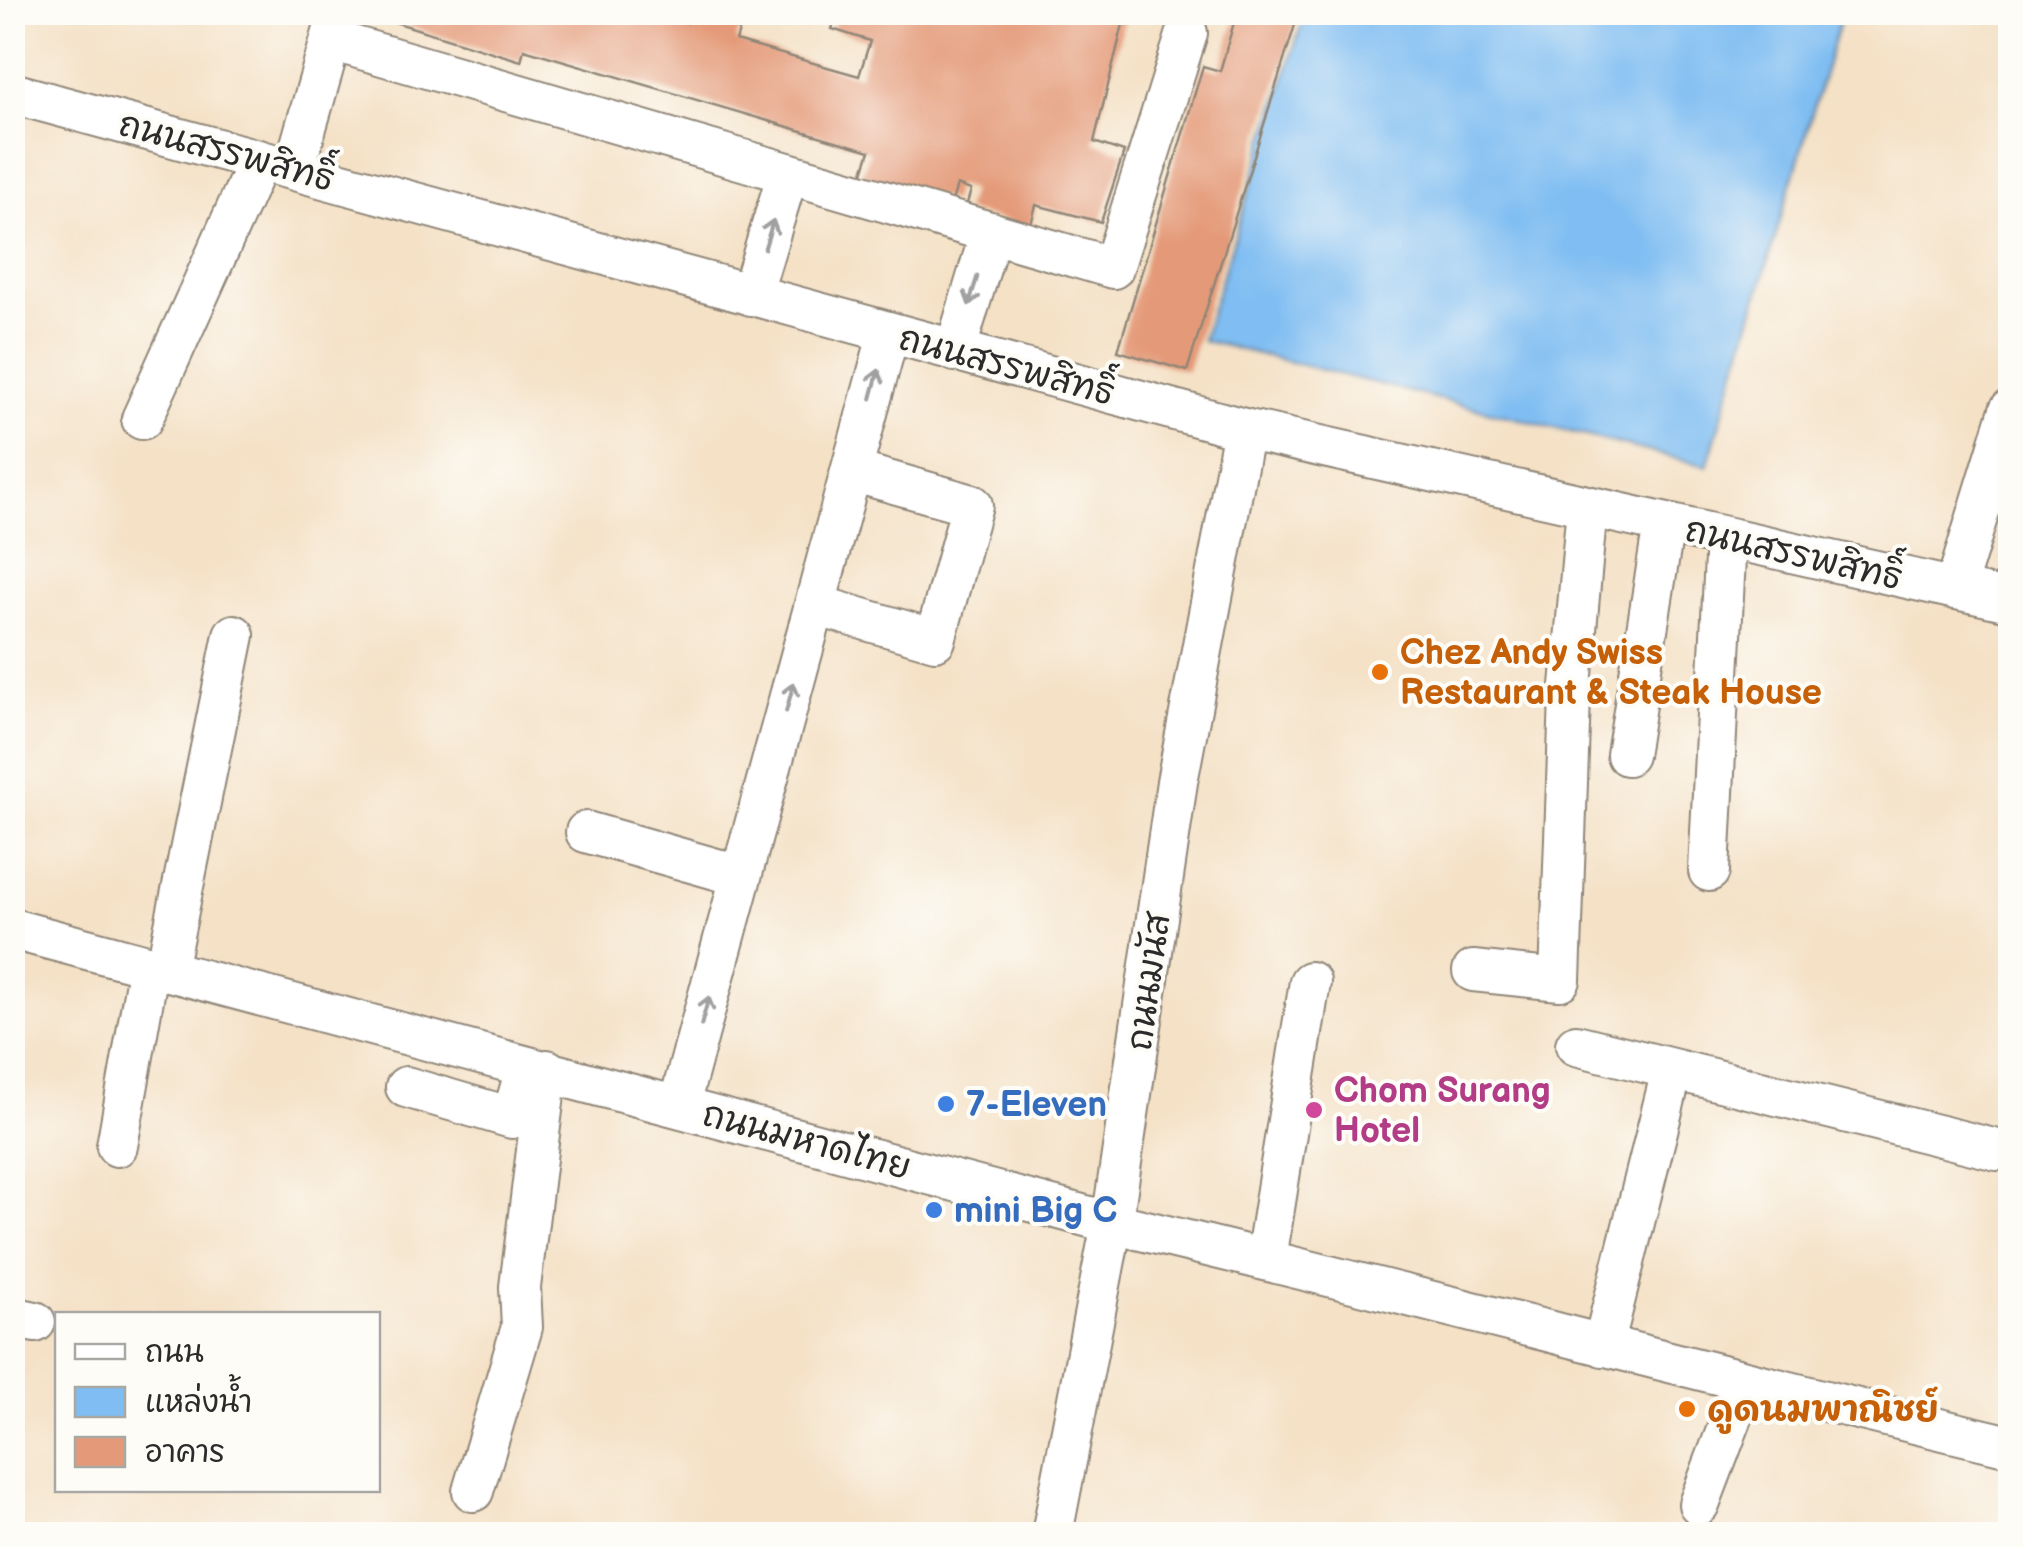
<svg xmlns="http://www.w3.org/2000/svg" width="2023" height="1547" font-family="'Balsamiq Sans','Playpen Sans Thai',sans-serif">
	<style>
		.water { fill: #7fbdf2; stroke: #55748e; stroke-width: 2.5 }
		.building { fill: #e49a78 }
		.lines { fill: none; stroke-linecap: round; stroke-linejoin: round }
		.minor-casing { stroke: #908678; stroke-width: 44 }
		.minor { stroke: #fff; stroke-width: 40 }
		.oneway { stroke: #a0a0a0 }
		.food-dot { fill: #e8710a; stroke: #fdfcf7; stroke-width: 4 }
		.shop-dot { fill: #3f7fe0; stroke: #fdfcf7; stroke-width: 4 }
		.hotel-dot { fill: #d1479c; stroke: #fdfcf7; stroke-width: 4 }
		.labels { text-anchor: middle; stroke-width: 8; stroke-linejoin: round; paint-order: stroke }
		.street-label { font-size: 35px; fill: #2b2b2b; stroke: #fdfcf7 }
		.food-label { font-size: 35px; font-weight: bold; fill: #c56008; stroke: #fdfcf7; text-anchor: start }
		.hotel-label { font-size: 35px; font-weight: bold; fill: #b23c85; stroke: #fdfcf7; text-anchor: start }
		.shop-label { font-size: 35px; font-weight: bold; fill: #366cbe; stroke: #fdfcf7; text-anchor: start }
	</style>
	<rect width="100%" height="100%" fill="#fdfcf7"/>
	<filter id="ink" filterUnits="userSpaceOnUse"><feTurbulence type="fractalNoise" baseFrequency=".01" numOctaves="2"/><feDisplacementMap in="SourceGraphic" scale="20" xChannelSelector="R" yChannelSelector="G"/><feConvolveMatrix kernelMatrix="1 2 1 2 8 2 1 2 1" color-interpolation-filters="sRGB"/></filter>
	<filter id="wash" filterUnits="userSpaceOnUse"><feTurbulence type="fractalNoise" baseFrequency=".0048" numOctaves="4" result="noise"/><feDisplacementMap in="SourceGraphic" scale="40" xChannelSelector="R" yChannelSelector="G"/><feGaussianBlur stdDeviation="2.25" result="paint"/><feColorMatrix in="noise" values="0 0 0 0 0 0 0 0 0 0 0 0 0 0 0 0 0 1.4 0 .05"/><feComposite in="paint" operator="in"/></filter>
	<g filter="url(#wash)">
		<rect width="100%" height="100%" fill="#f4e1c6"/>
		<path class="water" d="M 1305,13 L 1842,13 L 1707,466 L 1202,340 Z"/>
		<g id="blocks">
			<path class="building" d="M 362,12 L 649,12 L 687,23 L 690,12 L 745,12 L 736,41 L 859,76 L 870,41 L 832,29 L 838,12 L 1126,12 L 1094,142 L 1124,152 L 1101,222 L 1036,205 L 1030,228 L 965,210 L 971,190 L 957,185 L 952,201 L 862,175 L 870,151 L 524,49 L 521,61 Z
				M 1237,12 L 1299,12 L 1187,371 L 1118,351 L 1203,66 L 1220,71 Z"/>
		</g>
	</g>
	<g filter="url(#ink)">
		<use href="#blocks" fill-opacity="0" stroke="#908678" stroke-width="2.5"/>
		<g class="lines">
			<defs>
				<path id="minor" d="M 331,40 L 1113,268 L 1187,33
					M 12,93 L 1244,429 L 2010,601
					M 294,169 L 339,12
					M 751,295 L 788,173
					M 955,351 L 991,232
					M 142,419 L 259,160
					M 1955,589 L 2010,410
					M 815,605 L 935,640 L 972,505 L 852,471
					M 1627,755 L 1664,524
					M 586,832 L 741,876
					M 1709,871 L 1726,538
					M 12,929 L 1112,1223 C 1413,1294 1710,1375 2010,1446
					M 166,970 L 234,635
					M 1473,971 L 1560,980 L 1570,697 L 1587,506
					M 1576,1045 L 1997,1150
					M 406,1087 L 512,1118 L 526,1069
					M 679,1105 L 889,332
					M 117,1146 L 149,965
					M 1266,1259 L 1310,982
					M 12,1317 L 35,1322
					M 1603,1346 L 1672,1071
					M 473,1491 L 522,1327 L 520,1287 L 547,1070
					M 1699,1504 L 1745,1383
					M 1052,1534 L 1112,1223 L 1177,782 L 1244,429"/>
			</defs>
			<use href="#minor" class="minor-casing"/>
			<use href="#minor" class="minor"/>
		</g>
		<defs><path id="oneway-shaft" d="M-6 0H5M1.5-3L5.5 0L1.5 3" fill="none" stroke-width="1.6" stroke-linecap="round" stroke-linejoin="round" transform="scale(2.5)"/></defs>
		<g class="oneway">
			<use href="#oneway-shaft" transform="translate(769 234) rotate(-73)"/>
			<use href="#oneway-shaft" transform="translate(973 291) rotate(107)"/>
			<use href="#oneway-shaft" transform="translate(875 384) rotate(-75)"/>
			<use href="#oneway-shaft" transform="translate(790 697) rotate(-75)"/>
			<use href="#oneway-shaft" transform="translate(705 1011) rotate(-75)"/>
		</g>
	</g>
	<g class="food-dot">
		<circle cx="1380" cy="672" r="10"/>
		<circle cx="1687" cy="1409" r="10"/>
	</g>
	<g class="shop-dot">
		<circle cx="946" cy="1104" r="10"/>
		<circle cx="934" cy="1210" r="10"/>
	</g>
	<circle class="hotel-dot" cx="1314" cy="1110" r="10"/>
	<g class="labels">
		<g class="street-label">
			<text transform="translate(227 151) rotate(15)" y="12">ถนนสรรพสิทธิ์</text>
			<text transform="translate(1007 365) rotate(15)" y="12">ถนนสรรพสิทธิ์</text>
			<text transform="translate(1794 553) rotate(13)" y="12">ถนนสรรพสิทธิ์</text>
			<text transform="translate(1148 982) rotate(-82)" y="12">ถนนมนัส</text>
			<text transform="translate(807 1140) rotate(15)" y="12">ถนนมหาดไทย</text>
		</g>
		<g class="food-label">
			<text x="1400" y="664">Chez Andy Swiss<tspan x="1400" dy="40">Restaurant &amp; Steak House</tspan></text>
			<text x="1707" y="1421">ดูดนมพาณิชย์</text>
		</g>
		<g class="hotel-label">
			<text x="1334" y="1102">Chom Surang<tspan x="1334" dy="40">Hotel</tspan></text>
		</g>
		<g class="shop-label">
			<text x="966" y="1116">7-Eleven</text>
			<text x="954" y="1222">mini Big C</text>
		</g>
	</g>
	<rect width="2023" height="1547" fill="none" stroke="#fdfcf7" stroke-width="50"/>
	<rect x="55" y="1312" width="325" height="180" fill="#fdfcf7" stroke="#a9a8a5" stroke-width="2.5"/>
	<rect x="75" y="1344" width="50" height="15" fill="#ffffff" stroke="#a9a8a5" stroke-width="2.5"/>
	<text x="145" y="1362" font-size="30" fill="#2b2b2b">ถนน</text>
	<rect x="75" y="1387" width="50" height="30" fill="#7fbdf2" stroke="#a9a8a5" stroke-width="2.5"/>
	<text x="145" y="1412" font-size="30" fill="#2b2b2b">แหล่งน้ำ</text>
	<rect x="75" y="1437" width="50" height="30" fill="#e49a78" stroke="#a9a8a5" stroke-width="2.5"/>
	<text x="145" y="1462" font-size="30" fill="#2b2b2b">อาคาร</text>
</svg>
